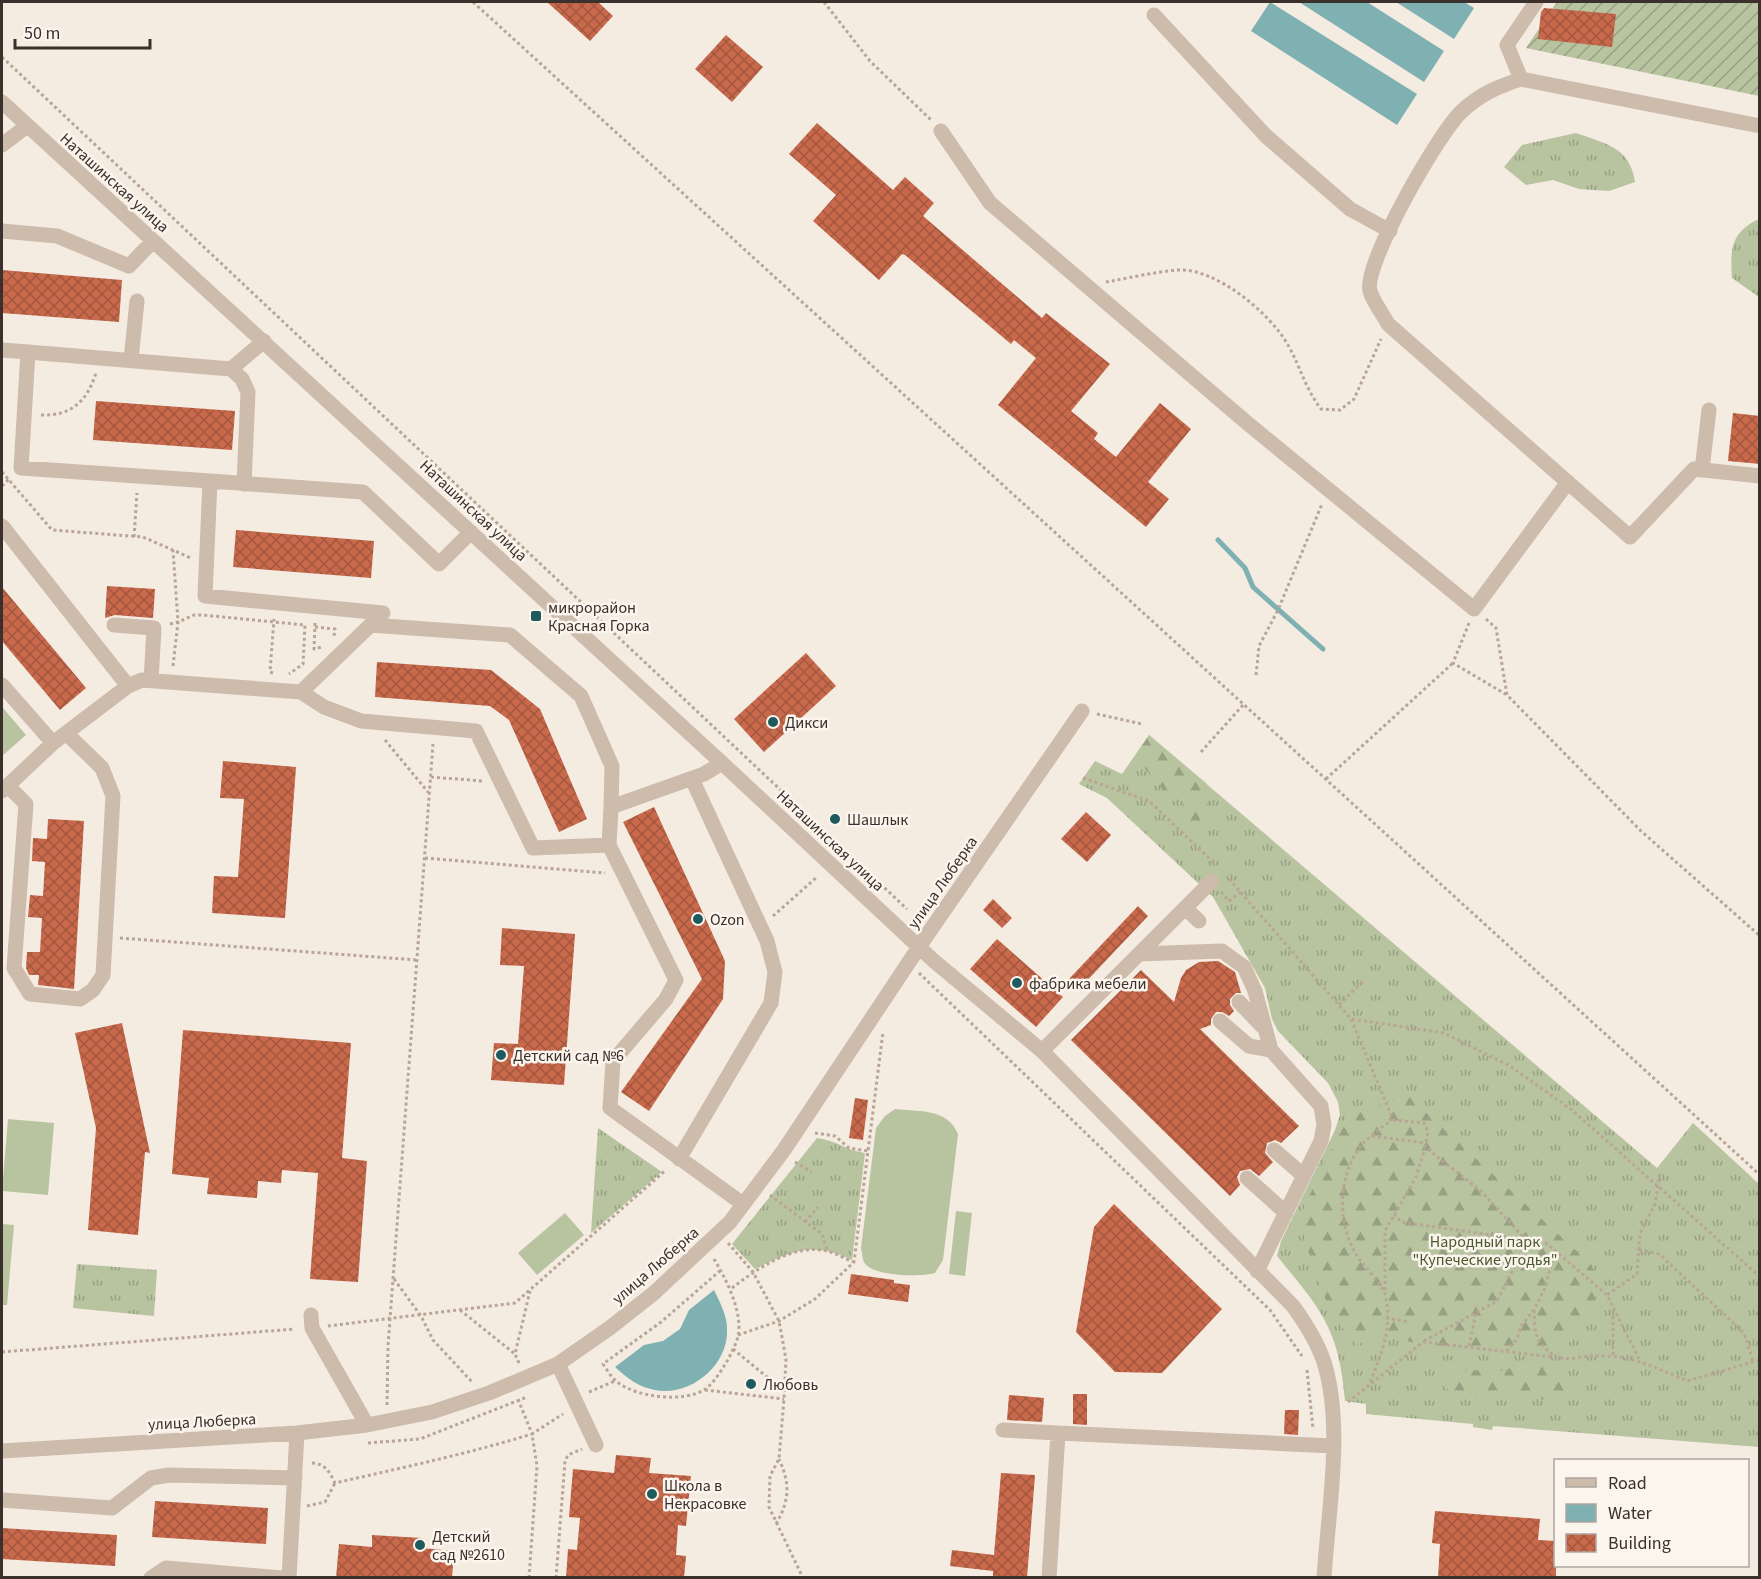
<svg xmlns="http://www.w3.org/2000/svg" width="1761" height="1579" font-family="'Source Sans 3',sans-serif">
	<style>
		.grass { fill: url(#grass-tufts) }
		.forest { fill: url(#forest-firs) }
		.garden { fill: url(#garden-furrows) }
		.pitch { fill: #b8c4a0 }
		.water { fill: #7fb0b2 }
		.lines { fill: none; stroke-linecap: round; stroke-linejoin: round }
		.stream { stroke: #7fb0b2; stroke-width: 5 }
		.building { fill: url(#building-cross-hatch) }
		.path { stroke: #b9a596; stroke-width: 3; stroke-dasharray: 3 3; stroke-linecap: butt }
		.minor { stroke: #cdbbac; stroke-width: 15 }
		.poi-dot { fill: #1f5a5e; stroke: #fbf5ee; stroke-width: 2 }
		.labels { text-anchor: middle; stroke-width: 5; stroke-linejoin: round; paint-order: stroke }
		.street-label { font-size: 16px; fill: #3b302b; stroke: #fbf5ee }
		.poi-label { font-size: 16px; fill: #3b302b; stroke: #fbf5ee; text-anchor: start }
		.park-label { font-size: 16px; fill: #4a5a2e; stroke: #fbf5ee }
	</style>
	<defs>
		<pattern id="grass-tufts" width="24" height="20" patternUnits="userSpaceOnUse" patternTransform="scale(1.5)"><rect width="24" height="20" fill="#b8c4a0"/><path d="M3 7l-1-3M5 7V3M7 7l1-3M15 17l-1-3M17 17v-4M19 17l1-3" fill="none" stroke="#97a083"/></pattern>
		<pattern id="forest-firs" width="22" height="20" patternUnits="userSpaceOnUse" patternTransform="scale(1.5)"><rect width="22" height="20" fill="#b8c4a0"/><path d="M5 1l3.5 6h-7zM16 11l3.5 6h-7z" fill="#97a083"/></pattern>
		<pattern id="garden-furrows" width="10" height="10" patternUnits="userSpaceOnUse" patternTransform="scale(1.5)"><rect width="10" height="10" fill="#b8c4a0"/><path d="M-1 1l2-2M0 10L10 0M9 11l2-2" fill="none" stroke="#97a083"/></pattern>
		<pattern id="building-cross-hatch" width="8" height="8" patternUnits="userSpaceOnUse" patternTransform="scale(1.5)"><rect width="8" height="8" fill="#c8694b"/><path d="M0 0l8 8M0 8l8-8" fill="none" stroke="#a4573f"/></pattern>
	</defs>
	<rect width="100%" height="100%" fill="#f4ebe1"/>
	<path class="grass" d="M 1576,133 C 1606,144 1630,147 1635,182 L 1609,191 L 1579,189 L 1553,180 L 1526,185 L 1504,167 L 1522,145 Z
		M 1759,219 L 1759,297 L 1732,278 C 1730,249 1731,232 1759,219 Z
		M 1149,735 L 1657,1168 L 1693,1123 L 1759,1184 L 1759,1447 L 1493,1426 L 1492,1430 L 1473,1427 L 1473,1424 L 1366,1414 L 1366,1404 L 1345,1401 C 1339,1329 1322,1311 1277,1256 L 1281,1241 L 1335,1130 L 1340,1115 L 1338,1102 L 1328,1083 L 1278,1031 L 1272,1019 L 1265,988 L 1213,897 L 1107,798 L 1079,784 L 1095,761 L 1122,774 Z
		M 598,1128 L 662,1172 L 591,1233 Z
		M 817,1138 C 836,1140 847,1151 865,1153 L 852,1260 C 811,1241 794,1250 755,1269 L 732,1244 Z
		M 77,1264 L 157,1270 L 154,1316 L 73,1308 Z"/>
	<path class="forest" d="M 1149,735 L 1207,784 L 1210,821 L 1189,827 L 1177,817 L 1186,797 L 1177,784 L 1165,792 L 1142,765 L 1140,749 Z
		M 1407,1095 L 1586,1260 L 1604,1283 L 1572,1335 L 1565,1353 L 1424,1346 L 1381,1333 L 1357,1345 C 1322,1310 1312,1264 1299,1218 L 1346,1118 Z
		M 1528,1361 L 1566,1370 L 1567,1405 L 1509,1392 L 1484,1399 L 1452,1393 L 1441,1384 L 1454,1370 L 1503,1371 Z"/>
	<path class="garden" d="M 1557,2 L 1759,2 L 1759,96 L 1526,48 Z"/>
	<path class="pitch" d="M 3,708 L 26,735 L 2,756 L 2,709 Z
		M 895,1109 C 920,1112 947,1108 958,1134 L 943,1260 L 935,1273 C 921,1277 872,1277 864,1262 C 862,1258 862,1252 861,1248 L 876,1128 L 885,1116 Z
		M 8,1119 L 54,1123 L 48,1195 L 2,1191 Z
		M 956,1211 L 972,1213 L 965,1276 L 949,1274 Z
		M 565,1213 L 584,1235 L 537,1275 L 518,1253 Z
		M 2,1224 L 14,1225 L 7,1305 L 2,1305 Z"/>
	<path class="water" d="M 1270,2 L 1417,94 L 1397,125 L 1251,31 Z
		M 1299,2 L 1367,2 L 1444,51 L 1424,82 Z
		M 1396,2 L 1464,2 L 1474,8 L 1454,39 Z
		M 714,1290 C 720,1303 727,1315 727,1329 C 729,1365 690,1397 655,1390 C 638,1387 627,1378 615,1367 L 644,1345 L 663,1341 L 680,1329 L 689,1310 Z"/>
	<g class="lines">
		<path class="stream" d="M 1218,540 L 1245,568 L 1253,587 L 1323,649"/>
	</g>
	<path class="building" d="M 547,2 L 598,2 L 613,16 L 590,41 Z
		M 1544,8 L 1616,14 L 1612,47 L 1538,39 L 1541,12 Z
		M 726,35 L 763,67 L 732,102 L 695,69 Z
		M 817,123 L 893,190 L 905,177 L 934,203 L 923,216 L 1042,318 L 1046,313 L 1110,364 L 1071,411 L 1098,433 L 1094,439 L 1116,457 L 1160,403 L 1191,429 L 1148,482 L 1169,499 L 1146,527 L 998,405 L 1036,358 L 1014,340 L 1011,344 L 905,255 L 902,254 L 879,280 L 813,221 L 836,195 L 789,154 Z
		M 2,270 L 122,280 L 119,322 L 2,313 Z
		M 96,401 L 235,411 L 232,450 L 93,440 Z
		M 1733,413 L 1760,416 L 1760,464 L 1728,461 Z
		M 236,530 L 374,541 L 371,578 L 233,567 Z
		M 107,586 L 155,589 L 153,618 L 115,615 L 105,618 Z
		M 2,587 L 86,688 L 60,710 L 2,641 Z
		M 806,653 L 836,686 L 764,752 L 734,719 Z
		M 377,662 L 491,670 L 540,709 L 587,819 L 559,832 L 509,720 L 490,706 L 375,697 Z
		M 223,761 L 296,767 L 285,918 L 212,913 L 214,876 L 238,877 L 244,799 L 220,798 Z
		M 654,807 L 725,961 L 723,999 L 649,1111 L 621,1092 L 702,979 L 623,822 Z
		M 1086,812 L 1111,835 L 1087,862 L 1061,839 Z
		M 48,819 L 84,821 L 74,989 L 38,985 L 39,975 L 29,975 L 26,968 L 27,952 L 40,952 L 42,918 L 28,917 L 30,895 L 43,896 L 45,862 L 32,861 L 33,838 L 47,839 Z
		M 993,899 L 1012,918 L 1002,928 L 983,910 Z
		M 1138,906 L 1148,916 L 1080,988 L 1069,979 Z
		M 502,928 L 575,934 L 564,1085 L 491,1080 L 494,1043 L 518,1044 L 524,966 L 500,965 Z
		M 997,939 L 1063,997 L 1036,1027 L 970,969 Z
		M 1218,961 L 1235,972 L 1241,993 L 1236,993 L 1230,999 L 1230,1005 L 1234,1011 L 1229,1016 L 1222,1012 L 1216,1012 L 1211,1019 L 1211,1025 L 1200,1029 L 1299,1126 L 1281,1143 L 1275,1140 L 1267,1143 L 1265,1153 L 1273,1162 L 1259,1176 L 1250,1169 L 1240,1171 L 1237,1177 L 1240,1185 L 1230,1196 L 1071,1040 L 1141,970 L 1174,1002 L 1181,978 L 1186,970 L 1199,962 Z
		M 122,1023 L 150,1153 L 145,1152 L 138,1235 L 88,1230 L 96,1128 L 75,1033 Z
		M 183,1030 L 351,1043 L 342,1158 L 367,1161 L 358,1282 L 310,1279 L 318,1173 L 282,1170 L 281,1183 L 258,1181 L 257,1198 L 207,1194 L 209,1178 L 172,1174 Z
		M 855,1098 L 868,1100 L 863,1140 L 849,1138 Z
		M 1114,1204 L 1222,1309 L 1162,1373 L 1115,1372 L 1076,1332 L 1094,1227 Z
		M 851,1274 L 894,1280 L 894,1283 L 910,1285 L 908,1302 L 848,1294 Z
		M 1073,1394 L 1087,1394 L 1087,1425 L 1073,1424 Z
		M 1009,1395 L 1044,1398 L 1042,1422 L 1007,1420 Z
		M 1285,1410 L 1299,1410 L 1298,1435 L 1284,1434 Z
		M 616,1455 L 651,1458 L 649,1473 L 691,1476 L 686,1526 L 678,1525 L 676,1555 L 686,1556 L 684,1578 L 566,1578 L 568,1549 L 577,1550 L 580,1518 L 569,1517 L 573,1469 L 614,1473 Z
		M 1001,1473 L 1035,1475 L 1027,1578 L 993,1578 L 993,1571 L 950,1566 L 952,1550 L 994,1555 Z
		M 155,1501 L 268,1508 L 266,1544 L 152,1537 Z
		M 1435,1511 L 1540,1519 L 1538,1540 L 1556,1541 L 1556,1578 L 1438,1578 L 1440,1544 L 1432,1543 Z
		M 2,1528 L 117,1535 L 115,1566 L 2,1559 Z
		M 372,1535 L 422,1538 L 421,1548 L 454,1551 L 452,1578 L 336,1578 L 339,1544 L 372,1547 Z"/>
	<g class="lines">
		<path class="path" d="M 473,2 L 1760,1175
			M 824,2 L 870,61 L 931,120
			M 2,57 L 907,909
			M 1106,282 C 1129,278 1154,272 1178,270 C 1216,268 1270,313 1288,345 C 1301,368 1304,386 1321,409 L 1340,410 L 1354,399 L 1381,339
			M 41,415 C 72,416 87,401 96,373
			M 2,472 L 52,530 L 143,537 L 191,558
			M 2,486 L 9,479
			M 134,537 L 137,493
			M 1486,619 L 1496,628 L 1507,695 L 1641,831 L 1760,936
			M 315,623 L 314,649 L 322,647
			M 1469,623 L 1453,663 L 1507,695
			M 170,624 L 178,622 L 173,550
			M 315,627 L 335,629 L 334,636
			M 173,666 L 178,622 L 194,615 L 203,615 L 305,625 L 303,664 L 289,674
			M 273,673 L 270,672 L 274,619
			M 1256,675 L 1259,646 L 1278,610 L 1322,504
			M 1097,714 L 1142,724
			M 385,740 L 428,792
			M 1201,752 L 1243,705
			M 431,777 L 483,781
			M 1083,778 L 1149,801 L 1216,865
			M 1326,779 L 1453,663
			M 425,858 L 605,873
			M 1229,879 L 1351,1019 L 1393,1119 C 1380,1129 1364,1139 1356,1153 C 1338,1183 1338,1224 1356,1254 C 1362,1264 1382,1284 1385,1294 C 1393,1326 1382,1353 1370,1382
			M 1221,892 L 1229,901 L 1241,892
			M 773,916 L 817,877
			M 120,938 L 417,960
			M 919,973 L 1270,1310 L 1302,1356
			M 1339,1005 L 1364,980
			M 1352,1019 L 1444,1033 L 1510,1066 L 1572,1110 L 1759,1276
			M 1393,1120 L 1424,1123 L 1428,1132 L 1425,1147 L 1482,1192 L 1526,1240
			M 815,1133 L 835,1136 L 849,1148 L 868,1151
			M 1372,1136 L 1425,1143
			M 795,1162 L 812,1172
			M 770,1195 L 822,1234 L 827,1250
			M 1394,1214 L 1401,1222 L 1546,1243 L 1607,1295
			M 805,1222 L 818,1207
			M 728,1243 L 753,1272 L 779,1321 L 786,1359 L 784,1399 L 779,1459 L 770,1476 L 769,1507 L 803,1578
			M 1639,1250 L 1659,1254 L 1741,1330 L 1746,1338 L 1753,1362
			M 714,1259 C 726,1279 743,1312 738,1336 C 735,1350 716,1383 704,1390 C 682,1403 636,1397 617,1382 C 611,1377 607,1370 603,1364 L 661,1322 L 721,1270
			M 394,1279 L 421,1316 L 433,1340 L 473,1383
			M 732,1288 C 757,1269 793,1243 827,1251 C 836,1253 845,1259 854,1262
			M 1385,1290 L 1385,1231 L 1416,1177 L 1425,1148
			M 460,1310 L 515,1354
			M 1534,1310 C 1535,1333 1534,1340 1553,1355
			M 1613,1310 L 1613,1357
			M 1386,1318 L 1408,1322
			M 328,1326 L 515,1303 L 666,1170
			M 738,1335 L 779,1321 L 815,1299 L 854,1262 L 883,1032
			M 1424,1341 L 1497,1301 L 1527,1242
			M 1469,1346 L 1476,1313
			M 733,1349 L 784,1391
			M 1506,1351 L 1517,1339 L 1521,1326 L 1534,1310 L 1545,1288 L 1555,1250
			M 2,1352 L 295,1329
			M 1639,1359 L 1607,1295 L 1637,1274 L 1640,1233 L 1655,1204 L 1660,1174
			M 519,1363 L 515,1354 L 530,1291
			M 1307,1370 L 1313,1429
			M 705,1390 L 784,1399
			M 589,1392 L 615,1381
			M 1348,1402 L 1423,1342 L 1570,1359 C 1616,1349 1646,1363 1687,1381 L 1760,1360
			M 387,1405 L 388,1346 L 433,744
			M 368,1443 L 420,1439 L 527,1397
			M 312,1463 C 325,1463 330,1473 335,1483 C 401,1468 467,1454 532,1434 L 518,1399
			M 307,1506 L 325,1502 L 335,1483
			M 776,1524 C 790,1500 790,1483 779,1459
			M 529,1578 L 537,1466 L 532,1434 L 563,1414
			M 556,1578 L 565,1461 L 568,1455 L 582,1449"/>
		<path class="minor" d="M 1536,2 L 1507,45 L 1521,79 L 1760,126
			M 1154,15 L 1266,136 L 1350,209 L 1390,231
			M 1521,79 C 1497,87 1480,94 1461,112 C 1439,133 1363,264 1370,291 C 1373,302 1383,314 1388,324 L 1630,537 L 1694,469 L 1760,476
			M 2,102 L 722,763 L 934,961 L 1042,1051 L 1293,1306 C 1306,1324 1317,1341 1324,1362 C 1344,1427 1328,1511 1324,1578
			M 941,131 L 990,203 L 1246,422 L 1474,609 L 1568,482
			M 2,145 L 27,126
			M 2,231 L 57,236 L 129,266 L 153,241
			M 2,350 L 28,352 L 21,468 L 210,481 L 205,596 L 383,613 L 301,692 L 324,707 L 361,721 L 476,731 L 533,848 L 609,845 L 611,807 L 704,774 L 722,763
			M 28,352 L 231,369 L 264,341
			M 131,360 L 137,301
			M 231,369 L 242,379 L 248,392 L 244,484
			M 1702,470 L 1709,410
			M 210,481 L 363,492 L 439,564 L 471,532
			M 2,526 L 128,686
			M 114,625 L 154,628 L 151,681
			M 370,625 L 510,635 L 581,696 L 612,766 L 611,807
			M 2,685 L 53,743
			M 8,786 L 26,804 L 14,968 L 30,994 L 80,999 L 93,990 L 103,975 L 113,796 L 102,768 L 66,733
			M 2,791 L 53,743 L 128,686 L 142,680 L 301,692
			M 609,845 L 676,980 L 666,999 L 613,1061 L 610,1108 L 743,1204
			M 1185,908 L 1199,921
			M 1139,954 L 1212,881
			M 1239,1002 L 1262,1026
			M 1220,1021 L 1249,1046 L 1271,1050
			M 1042,1051 L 1139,954 L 1222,951 L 1244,967 L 1255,991 L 1271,1050 L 1321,1106 L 1324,1125 L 1321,1141 L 1257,1271
			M 1274,1150 L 1304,1176
			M 679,1159 L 771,1003 L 775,972 L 767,941 L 692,779
			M 1247,1178 L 1286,1213
			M 311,1315 L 312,1328 L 367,1425
			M 558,1364 L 596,1445
			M 1003,1430 L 1058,1433
			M 2,1451 L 297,1433 L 367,1425 L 432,1412 L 489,1393 L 558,1364 L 611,1327 L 654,1293 L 730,1222 L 784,1150 L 925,938 L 1082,711
			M 2,1500 L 112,1508 L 151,1478 L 169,1475 L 295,1478
			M 151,1578 L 166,1568 L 282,1578
			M 289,1578 L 297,1433
			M 1049,1578 L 1058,1433 L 1333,1446"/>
	</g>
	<g class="poi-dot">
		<rect x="530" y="610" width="12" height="12" rx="3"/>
		<circle cx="773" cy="722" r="6"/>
		<circle cx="835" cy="819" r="6"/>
		<circle cx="698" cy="919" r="6"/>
		<circle cx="1017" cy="983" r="6"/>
		<circle cx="501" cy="1055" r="6"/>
		<circle cx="751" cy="1384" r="6"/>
		<circle cx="652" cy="1494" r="6"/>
		<circle cx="420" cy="1545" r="6"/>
	</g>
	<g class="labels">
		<g class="street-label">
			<text transform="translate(115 182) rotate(42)" y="6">Наташинская улица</text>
			<text transform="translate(474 510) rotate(43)" y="6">Наташинская улица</text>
			<text transform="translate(831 840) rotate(43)" y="6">Наташинская улица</text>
			<text transform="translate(942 882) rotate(-55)" y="6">улица Люберка</text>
			<text transform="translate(655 1265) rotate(-41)" y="6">улица Люберка</text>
			<text transform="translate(202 1421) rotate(-3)" y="6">улица Люберка</text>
		</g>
		<g class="poi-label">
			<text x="548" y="613">микрорайон<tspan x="548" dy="18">Красная Горка</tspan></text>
			<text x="785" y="728">Дикси</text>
			<text x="847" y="825">Шашлык</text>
			<text x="710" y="925">Ozon</text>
			<text x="1029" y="989">фабрика мебели</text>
			<text x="513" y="1061">Детский сад №6</text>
			<text x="763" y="1390">Любовь</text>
			<text x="664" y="1491">Школа в<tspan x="664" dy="18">Некрасовке</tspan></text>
			<text x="432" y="1542">Детский<tspan x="432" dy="18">сад №2610</tspan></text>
		</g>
		<g class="park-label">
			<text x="1485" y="1247">Народный парк<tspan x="1485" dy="18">"Купеческие угодья"</tspan></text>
		</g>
	</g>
	<rect width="1761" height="1579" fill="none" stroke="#3b302b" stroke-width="6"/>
	<rect x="1554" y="1459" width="195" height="108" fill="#fbf5ee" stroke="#aea6a0" stroke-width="1.5"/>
	<rect x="1566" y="1478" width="30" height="9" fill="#cdbbac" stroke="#aea6a0" stroke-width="1.5"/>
	<text x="1608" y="1489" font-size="18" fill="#3b302b">Road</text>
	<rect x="1566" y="1504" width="30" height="18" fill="#7fb0b2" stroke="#aea6a0" stroke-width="1.5"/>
	<text x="1608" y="1519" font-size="18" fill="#3b302b">Water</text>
	<rect x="1566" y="1534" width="30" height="18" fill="url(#building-cross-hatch)" stroke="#aea6a0" stroke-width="1.5"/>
	<text x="1608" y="1549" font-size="18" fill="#3b302b">Building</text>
	<path d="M15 39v9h135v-9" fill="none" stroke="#3b302b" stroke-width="3"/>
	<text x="24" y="39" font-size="18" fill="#3b302b" stroke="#fbf5ee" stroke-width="4.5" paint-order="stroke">50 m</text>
</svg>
